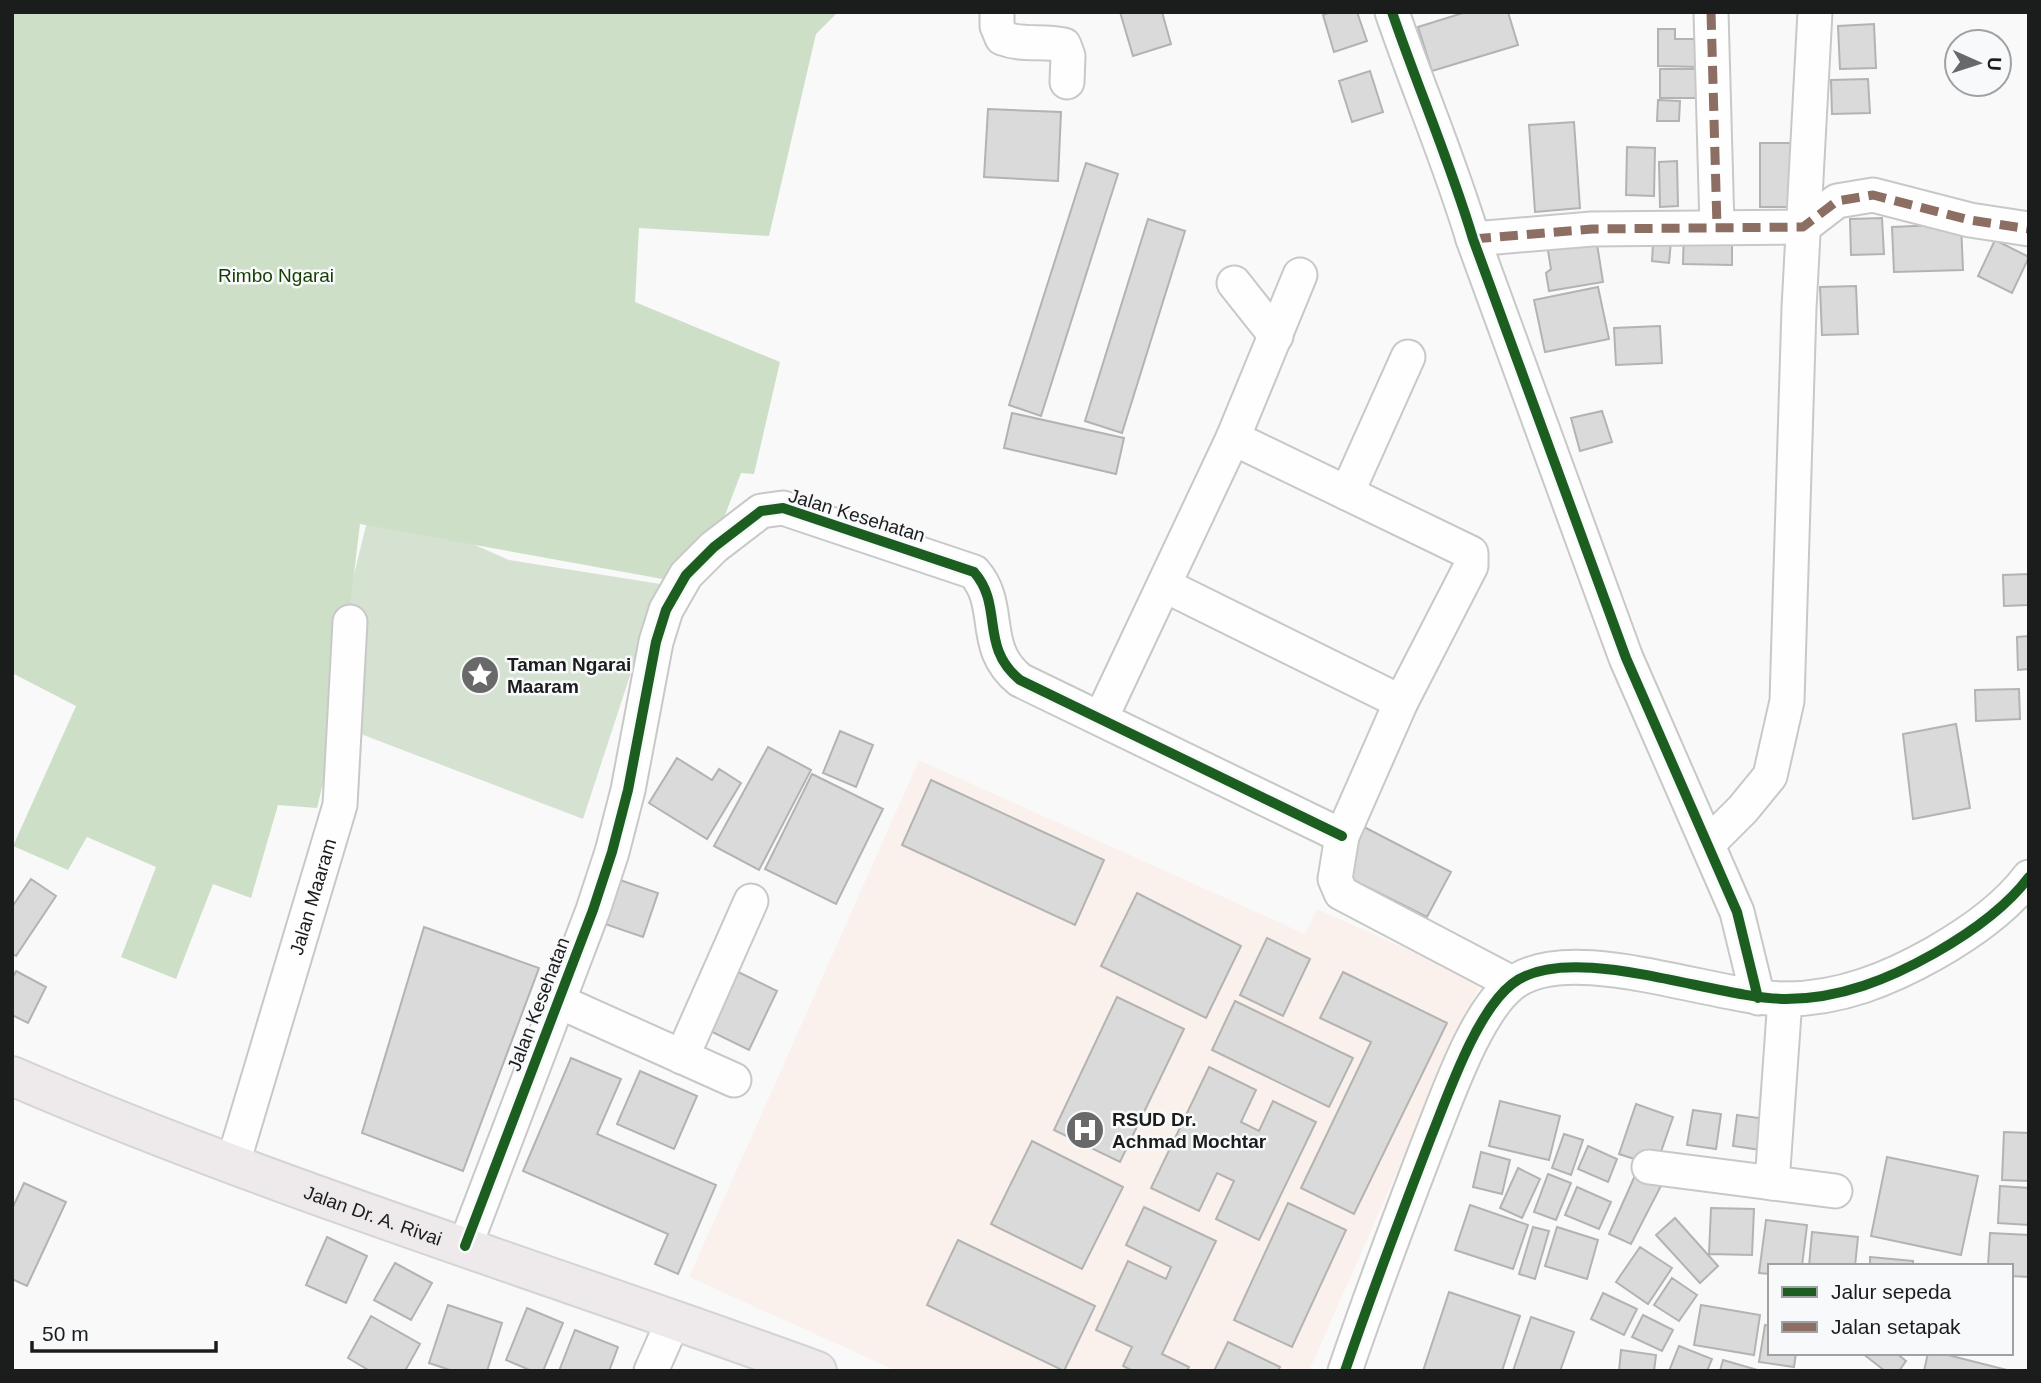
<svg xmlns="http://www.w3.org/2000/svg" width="2041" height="1383" font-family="Arial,sans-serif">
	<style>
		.medical { fill: #fbf1ec }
		.green { fill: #d5e2d1 }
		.forest { fill: #cedfc8 }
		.building { fill: #dadada; stroke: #b3b3b2; stroke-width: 2 }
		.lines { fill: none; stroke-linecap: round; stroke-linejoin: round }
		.minor-casing { stroke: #c8c8c8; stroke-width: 37 }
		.major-casing { stroke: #d4d4d4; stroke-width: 42 }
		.minor { stroke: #fefefe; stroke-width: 33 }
		.major { stroke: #eee9eb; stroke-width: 38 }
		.quiet { stroke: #8d6e63; stroke-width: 9; stroke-dasharray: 18 9; stroke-linecap: butt }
		.cycleway-casing { stroke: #f8f9fb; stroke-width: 15 }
		.cycleway { stroke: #1b5e20; stroke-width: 10 }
		.labels { text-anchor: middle; stroke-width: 5; stroke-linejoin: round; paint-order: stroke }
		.park-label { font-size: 19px; fill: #153c01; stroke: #f8f9fb }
		.street-label { font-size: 19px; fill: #1b1c1c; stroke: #f8f9fb }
		.poi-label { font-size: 19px; font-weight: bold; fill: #1b1c1c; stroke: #f8f9fb; text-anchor: start }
	</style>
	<rect width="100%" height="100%" fill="#f9f9fa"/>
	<path class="medical" d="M 919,760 L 1305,934 L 1317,909 L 1481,982 L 1309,1371 L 897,1371 L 689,1277 Z"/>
	<path class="green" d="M 370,509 L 414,518 L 509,560 L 673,586 L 644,633 L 583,819 L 319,718 Z"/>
	<path class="forest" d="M 12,12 L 838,12 L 816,34 L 769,236 L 639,228 L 635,302 L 780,362 L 754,474 L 741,473 L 722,523 L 679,582 L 360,524 L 334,738 L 317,808 L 278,805 L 251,898 L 213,884 L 176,979 L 121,957 L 156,867 L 87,837 L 68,870 L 13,846 L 76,706 L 12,673 Z"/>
	<path class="building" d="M 1120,12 L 1162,12 L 1171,44 L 1133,56 Z
		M 1331,12 L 1357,12 L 1367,41 L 1334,52 L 1323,15 Z
		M 1466,12 L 1508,12 L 1518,45 L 1432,71 L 1418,27 Z
		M 1874,24 L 1876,68 L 1840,69 L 1838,26 Z
		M 1658,29 L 1675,29 L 1675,39 L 1700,39 L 1700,67 L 1658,66 Z
		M 1660,69 L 1699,69 L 1699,98 L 1660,98 Z
		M 1370,71 L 1383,112 L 1352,122 L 1339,81 Z
		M 1868,79 L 1870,113 L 1832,114 L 1831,80 Z
		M 1658,100 L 1680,101 L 1679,121 L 1657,121 Z
		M 988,109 L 1061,112 L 1058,181 L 984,177 Z
		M 1574,122 L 1580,208 L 1535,212 L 1529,125 Z
		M 1760,143 L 1795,143 L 1795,207 L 1760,207 Z
		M 1627,147 L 1655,148 L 1654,196 L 1626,195 Z
		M 1677,161 L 1678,206 L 1660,207 L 1659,162 Z
		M 1086,163 L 1118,174 L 1041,416 L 1009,405 Z
		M 1592,212 L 1603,282 L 1549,291 L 1546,273 L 1551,269 L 1543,220 Z
		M 1882,218 L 1884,254 L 1851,255 L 1850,219 Z
		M 1148,219 L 1185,231 L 1122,433 L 1085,421 Z
		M 1961,224 L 1963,270 L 1894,272 L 1892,227 Z
		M 1654,228 L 1672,230 L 1669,263 L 1652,261 Z
		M 1684,228 L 1732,228 L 1732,265 L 1683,264 Z
		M 1995,240 L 2029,257 L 2012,293 L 1978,276 Z
		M 1856,286 L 1858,334 L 1822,335 L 1820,287 Z
		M 1598,287 L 1609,339 L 1545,352 L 1534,300 Z
		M 1660,326 L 1662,363 L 1616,365 L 1614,328 Z
		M 1602,411 L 1612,442 L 1580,451 L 1571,418 Z
		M 1012,413 L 1124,438 L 1116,474 L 1004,448 Z
		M 2029,574 L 2029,605 L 2004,606 L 2003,575 Z
		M 2029,636 L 2029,669 L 2018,670 L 2017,637 Z
		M 2019,689 L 2020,719 L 1976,721 L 1975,690 Z
		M 1956,724 L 1970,808 L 1913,819 L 1903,734 Z
		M 840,731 L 873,745 L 856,787 L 823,773 Z
		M 768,747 L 811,770 L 759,870 L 714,846 Z
		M 677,758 L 712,780 L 719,769 L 741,783 L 707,839 L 649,803 Z
		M 812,774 L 883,809 L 836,904 L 765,869 Z
		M 931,780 L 1104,860 L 1075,925 L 902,845 Z
		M 1364,827 L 1451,872 L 1427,917 L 1343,875 Z
		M 31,879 L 56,896 L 16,956 L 12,954 L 12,907 Z
		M 617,879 L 658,893 L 643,937 L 602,923 Z
		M 1137,893 L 1241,946 L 1206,1018 L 1101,966 Z
		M 424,927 L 539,968 L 463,1171 L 362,1133 Z
		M 1267,938 L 1310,959 L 1283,1016 L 1240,995 Z
		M 728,967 L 777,991 L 749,1050 L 700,1026 Z
		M 16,971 L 46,987 L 28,1023 L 12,1015 L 12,979 Z
		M 1343,972 L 1447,1023 L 1354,1214 L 1301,1188 L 1371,1042 L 1320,1018 Z
		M 1117,997 L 1184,1029 L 1120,1162 L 1054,1130 Z
		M 1235,1001 L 1353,1058 L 1329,1107 L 1212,1050 Z
		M 571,1058 L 621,1079 L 597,1134 L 716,1185 L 678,1274 L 655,1264 L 668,1234 L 523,1171 Z
		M 1209,1067 L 1256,1090 L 1241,1122 L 1259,1131 L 1273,1101 L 1316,1122 L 1259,1240 L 1216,1219 L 1234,1181 L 1217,1173 L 1199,1211 L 1151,1188 Z
		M 640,1071 L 697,1096 L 674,1149 L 617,1124 Z
		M 1500,1101 L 1560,1116 L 1549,1160 L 1489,1146 Z
		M 1636,1104 L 1673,1117 L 1656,1166 L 1619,1154 Z
		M 1693,1110 L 1721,1114 L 1716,1149 L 1687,1145 Z
		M 1737,1115 L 1766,1119 L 1761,1150 L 1733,1146 Z
		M 2004,1132 L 2029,1133 L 2029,1181 L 2002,1180 Z
		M 1564,1134 L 1583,1140 L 1571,1175 L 1552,1168 Z
		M 1032,1141 L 1123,1187 L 1082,1269 L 991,1224 Z
		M 1588,1146 L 1617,1159 L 1608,1182 L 1578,1169 Z
		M 1481,1152 L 1510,1160 L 1502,1194 L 1473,1187 Z
		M 1887,1157 L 1978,1176 L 1961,1255 L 1871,1236 Z
		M 1518,1168 L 1540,1179 L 1522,1218 L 1500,1208 Z
		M 1637,1171 L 1662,1184 L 1631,1244 L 1609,1234 Z
		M 1548,1174 L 1571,1183 L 1556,1220 L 1534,1212 Z
		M 24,1183 L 66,1202 L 27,1286 L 12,1279 L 12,1209 Z
		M 2000,1186 L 2029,1188 L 2029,1225 L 1998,1223 Z
		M 1577,1187 L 1611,1202 L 1599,1229 L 1565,1215 Z
		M 1288,1203 L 1346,1230 L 1292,1347 L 1234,1320 Z
		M 1470,1205 L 1528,1225 L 1513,1269 L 1455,1250 Z
		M 1144,1207 L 1216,1241 L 1162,1354 L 1189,1367 L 1187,1371 L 1133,1371 L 1123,1366 L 1132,1347 L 1096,1330 L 1128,1261 L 1166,1279 L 1171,1267 L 1126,1245 Z
		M 1711,1208 L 1754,1209 L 1752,1255 L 1709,1254 Z
		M 1675,1218 L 1718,1266 L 1700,1283 L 1656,1235 Z
		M 1766,1220 L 1807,1225 L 1802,1266 L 1770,1266 L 1770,1274 L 1759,1273 Z
		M 1533,1227 L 1549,1231 L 1535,1279 L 1519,1274 Z
		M 1557,1227 L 1598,1240 L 1587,1279 L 1545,1266 Z
		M 1812,1232 L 1858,1237 L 1855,1266 L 1809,1266 Z
		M 1990,1233 L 2029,1235 L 2029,1277 L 2011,1276 L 2011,1266 L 1988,1266 Z
		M 327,1237 L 367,1256 L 346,1303 L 306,1285 Z
		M 958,1240 L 1095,1306 L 1064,1371 L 927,1305 Z
		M 1640,1247 L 1672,1268 L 1648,1304 L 1616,1282 Z
		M 1870,1257 L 1913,1261 L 1913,1266 L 1870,1266 Z
		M 395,1263 L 432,1283 L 411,1320 L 374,1300 Z
		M 1672,1278 L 1697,1295 L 1679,1321 L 1654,1305 Z
		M 1449,1292 L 1520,1316 L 1502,1371 L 1423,1371 Z
		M 1603,1293 L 1637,1309 L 1624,1335 L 1591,1319 Z
		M 448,1305 L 502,1323 L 487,1371 L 453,1371 L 429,1363 Z
		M 1701,1305 L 1760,1315 L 1754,1355 L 1694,1345 Z
		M 527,1308 L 563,1323 L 543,1371 L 532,1371 L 506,1360 Z
		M 1643,1315 L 1673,1330 L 1662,1351 L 1632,1337 Z
		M 371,1316 L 420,1344 L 405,1371 L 370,1371 L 348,1358 Z
		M 1531,1317 L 1574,1332 L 1560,1371 L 1513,1371 Z
		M 1765,1325 L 1770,1326 L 1770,1353 L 1796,1353 L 1794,1367 L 1759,1362 Z
		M 575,1330 L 618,1347 L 609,1371 L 559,1371 Z
		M 1228,1342 L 1280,1367 L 1278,1371 L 1214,1371 Z
		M 1679,1346 L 1712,1359 L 1707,1371 L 1669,1371 Z
		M 1621,1350 L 1656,1355 L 1654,1371 L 1619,1371 Z
		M 1862,1353 L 1896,1353 L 1906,1361 L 1899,1371 L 1885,1371 Z
		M 1928,1353 L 1940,1353 L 2007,1370 L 1924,1371 Z
		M 1723,1360 L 1761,1371 L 1720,1371 Z"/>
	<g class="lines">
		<defs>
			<g id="minor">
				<path d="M 997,12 L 997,26 L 1002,38 C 1023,46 1043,40 1064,45 L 1068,56 L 1067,82"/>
				<path d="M 1392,12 C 1418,88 1450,162 1473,239 L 1626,658 L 1737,912 L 1758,998"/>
				<path d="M 1711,12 L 1717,227"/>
				<path d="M 1473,239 L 1592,229 L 1803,227 L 1837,201 L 1873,195 L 1970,220 L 2029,229"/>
				<path d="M 1234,283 L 1276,336"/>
				<path d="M 1233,438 L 1471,553 L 1471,566 L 1401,702 L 1342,836 L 1335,879 L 1341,893 L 1512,983"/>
				<path d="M 1347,493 L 1408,357"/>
				<path d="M 1166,586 L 1401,702"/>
				<path d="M 1101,718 L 1233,438 L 1300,275"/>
				<path d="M 1709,843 L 1743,809 L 1770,776 L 1787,701 L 1799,308 L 1815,12"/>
				<path d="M 558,1001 L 734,1080"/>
				<path d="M 682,1057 L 751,901"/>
				<path id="s1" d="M 233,1163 L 340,805 L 350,622"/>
				<path d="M 1649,1167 L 1835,1191"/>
				<path d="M 1772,1183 L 1785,999"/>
				<path d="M 465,1246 L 593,910 L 612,852 L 628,790 L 656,642 L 666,610 L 686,575 L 714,547 L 761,511 L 783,508 L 974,572 C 1004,606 979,647 1020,680 L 1342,836"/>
				<path d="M 651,1371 L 674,1319"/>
				<path d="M 1345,1371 C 1372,1292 1401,1215 1431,1137 C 1448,1095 1476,1012 1512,984 C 1569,939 1715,999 1786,999 C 1840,999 1889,979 1935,953 C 1970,933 2005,909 2029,877"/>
			</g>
			<g id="major">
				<path id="s2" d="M 12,1076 C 274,1189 549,1273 817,1371"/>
			</g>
		</defs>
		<use href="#minor" class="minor-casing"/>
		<use href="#major" class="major-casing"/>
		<use href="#minor" class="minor"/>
		<use href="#major" class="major"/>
		<path class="quiet" d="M 1711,12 L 1717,227
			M 1473,239 L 1592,229 L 1803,227 L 1837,201 L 1873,195 L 1970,220 L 2029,229"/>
		<defs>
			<path id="cycleway" d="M 1392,12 C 1418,88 1450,162 1473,239 L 1626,658 L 1737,912 L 1758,998
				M 465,1246 L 593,910 L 612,852 L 628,790 L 656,642 L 666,610 L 686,575 L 714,547 L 761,511 L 783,508 L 974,572 C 1004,606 979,647 1020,680 L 1342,836
				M 1345,1371 C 1372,1292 1401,1215 1431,1137 C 1448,1095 1476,1012 1512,984 C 1569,939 1715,999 1786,999 C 1840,999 1889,979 1935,953 C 1970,933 2005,909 2029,877"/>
		</defs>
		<use href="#cycleway" class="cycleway-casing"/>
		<use href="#cycleway" class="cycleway"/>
	</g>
	<defs>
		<symbol id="sight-disc" viewBox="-11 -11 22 22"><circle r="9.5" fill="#69696a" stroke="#f8f9fb"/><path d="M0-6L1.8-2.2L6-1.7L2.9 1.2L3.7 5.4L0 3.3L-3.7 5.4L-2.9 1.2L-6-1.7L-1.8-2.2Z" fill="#fff"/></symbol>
		<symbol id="hospital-disc" viewBox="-11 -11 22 22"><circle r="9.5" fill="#69696a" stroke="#f8f9fb"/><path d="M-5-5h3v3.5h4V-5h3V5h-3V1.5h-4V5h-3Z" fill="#fff"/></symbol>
	</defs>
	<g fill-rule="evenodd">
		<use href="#sight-disc" x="458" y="653" width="44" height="44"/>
		<use href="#hospital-disc" x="1063" y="1108" width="44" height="44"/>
	</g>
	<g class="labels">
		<g class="park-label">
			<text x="276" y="282">Rimbo Ngarai</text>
		</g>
		<g class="street-label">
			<text transform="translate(857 515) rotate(17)" y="7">Jalan Kesehatan</text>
			<text dy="7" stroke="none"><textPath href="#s1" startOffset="278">Jalan Maaram</textPath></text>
			<text transform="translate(538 1004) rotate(-69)" y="7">Jalan Kesehatan</text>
			<text dy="7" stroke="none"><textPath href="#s2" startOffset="387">Jalan Dr. A. Rivai</textPath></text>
		</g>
		<g class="poi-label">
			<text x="507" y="671">Taman Ngarai<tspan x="507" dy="22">Maaram</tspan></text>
			<text x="1112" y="1126">RSUD Dr.<tspan x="1112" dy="22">Achmad Mochtar</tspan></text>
		</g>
	</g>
	<rect width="2041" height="1383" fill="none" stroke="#1b1c1c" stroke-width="28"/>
	<rect x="1768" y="1264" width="245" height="91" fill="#f8f9fb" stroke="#a0a1a2" stroke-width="2"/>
	<rect x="1782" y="1287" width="35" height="10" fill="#1b5e20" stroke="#a0a1a2" stroke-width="2"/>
	<text x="1831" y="1299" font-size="21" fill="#1b1c1c">Jalur sepeda</text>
	<rect x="1782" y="1322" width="35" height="10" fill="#8d6e63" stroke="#a0a1a2" stroke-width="2"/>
	<text x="1831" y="1334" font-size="21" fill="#1b1c1c">Jalan setapak</text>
	<g transform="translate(1978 63) rotate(93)"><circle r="33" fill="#f8f9fb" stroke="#a0a1a2" stroke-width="2"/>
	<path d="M0-5L12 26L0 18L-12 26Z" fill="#69696a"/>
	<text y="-10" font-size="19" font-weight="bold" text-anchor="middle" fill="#1b1c1c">U</text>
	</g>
	<path d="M32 1341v10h184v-10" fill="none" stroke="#1b1c1c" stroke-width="3.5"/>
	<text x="42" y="1341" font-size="21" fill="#1b1c1c" stroke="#f8f9fb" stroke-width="5" paint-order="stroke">50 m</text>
</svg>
